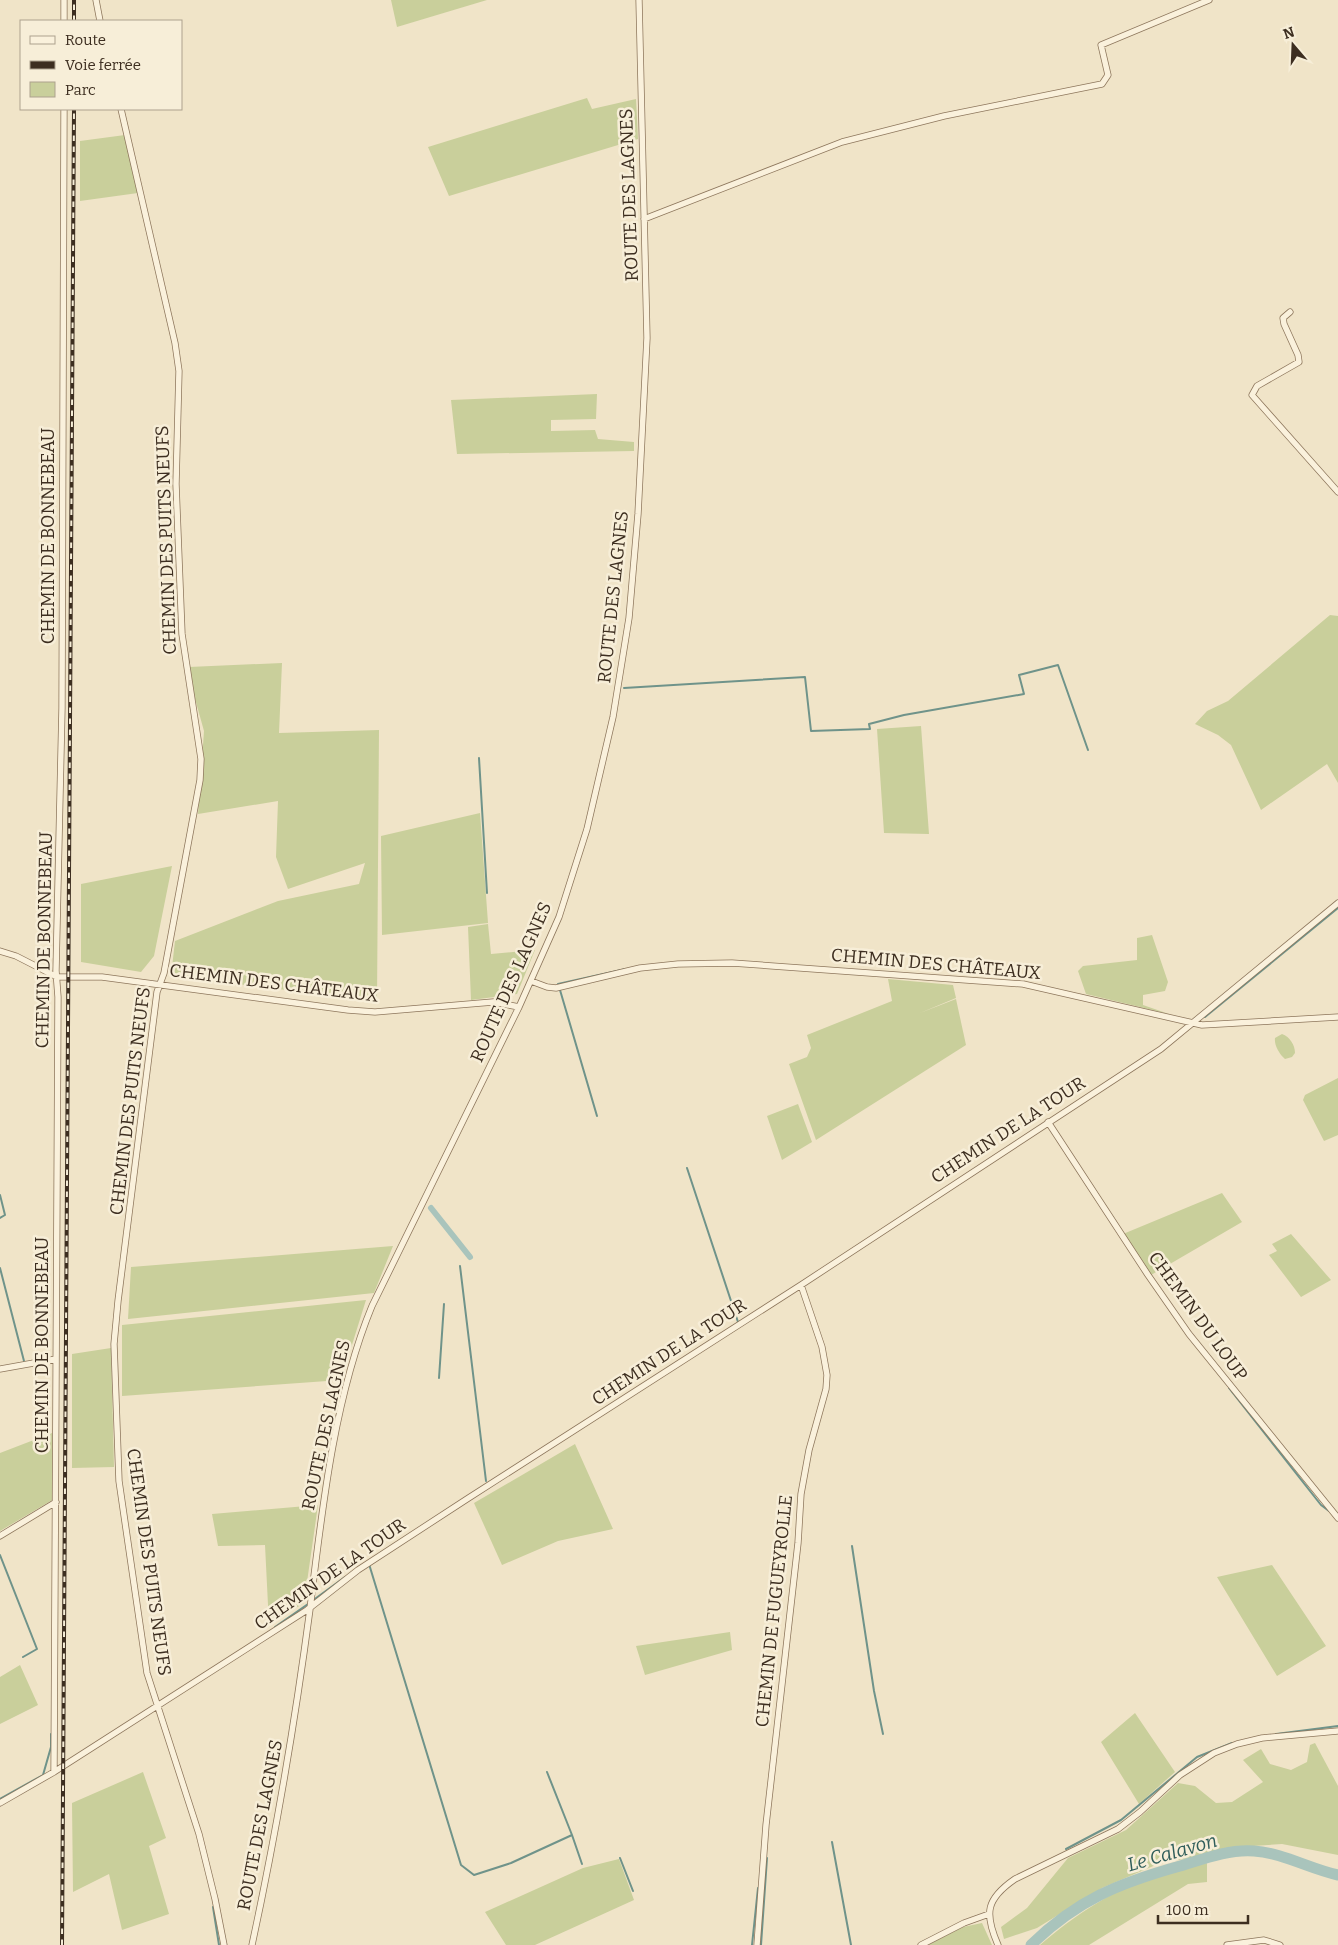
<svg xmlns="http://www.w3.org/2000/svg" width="1338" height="1945" font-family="Bitter,serif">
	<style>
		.green { fill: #c9cf9b }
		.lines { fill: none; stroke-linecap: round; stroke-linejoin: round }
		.stream { stroke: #6f938a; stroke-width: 2 }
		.canal { stroke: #a9c4bc; stroke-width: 6 }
		.river { stroke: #a9c4bc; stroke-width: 11 }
		.minor-casing { stroke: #8d765c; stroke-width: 7 }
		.minor { stroke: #faf1dc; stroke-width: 5.5 }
		.rail-casing { stroke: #3d2e20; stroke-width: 4 }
		.rail { stroke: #f7eed8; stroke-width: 2; stroke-dasharray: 5.5; stroke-linecap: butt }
		.labels { text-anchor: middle; stroke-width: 5; stroke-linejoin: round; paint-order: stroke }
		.street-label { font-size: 18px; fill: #3d2e20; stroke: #f7eed8 }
		.water-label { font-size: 19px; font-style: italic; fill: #2f5d5a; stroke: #f7eed8 }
	</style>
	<rect width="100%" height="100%" fill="#f0e4c8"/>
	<path class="green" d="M 391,0 L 487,0 L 397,27 Z
		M 587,98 L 592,109 L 636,99 L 638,139 L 449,196 L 428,147 Z
		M 125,135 L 138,193 L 80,201 L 80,141 Z
		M 597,394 L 596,419 L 551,420 L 551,431 L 595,430 L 598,439 L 634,442 L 634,451 L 457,454 L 451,400 Z
		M 1330,615 L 1338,616 L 1338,783 L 1327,764 L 1261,810 L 1231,745 L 1218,735 L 1195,724 L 1207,711 L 1228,701 Z
		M 282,663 L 279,733 L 379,730 L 377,1001 L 171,976 L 175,941 L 278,901 L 359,884 L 365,863 L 288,889 L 276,857 L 278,801 L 198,814 L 204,731 L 192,688 L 189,667 Z
		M 921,726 L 929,834 L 884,833 L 877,729 Z
		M 480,813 L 488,923 L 382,935 L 381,836 Z
		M 172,866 L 154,956 L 141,972 L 81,962 L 81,884 Z
		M 488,924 L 491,954 L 535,950 L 517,994 L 471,1000 L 468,927 Z
		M 1152,935 L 1168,982 L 1165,991 L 1143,995 L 1143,1005 L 1169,1014 L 1086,994 L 1078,971 L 1083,966 L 1137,960 L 1137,938 Z
		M 888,979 L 953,985 L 956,998 L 920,1013 L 956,999 L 966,1045 L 816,1140 L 789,1064 L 807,1057 L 811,1048 L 807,1035 L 892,1001 Z
		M 1282,1034 C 1290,1037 1295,1045 1295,1053 L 1292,1057 L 1285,1059 C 1279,1054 1274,1045 1275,1038 Z
		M 1338,1078 L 1338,1135 L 1324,1141 L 1303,1100 L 1305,1095 Z
		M 798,1104 L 812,1142 L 782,1160 L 767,1116 Z
		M 1222,1193 L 1242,1222 L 1151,1275 L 1123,1234 Z
		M 1291,1234 L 1331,1280 L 1301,1297 L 1269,1255 L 1277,1251 L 1272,1244 Z
		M 393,1246 L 374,1293 L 128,1319 L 131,1267 Z
		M 366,1300 L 341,1380 L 122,1396 L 122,1325 Z
		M 111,1348 L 114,1467 L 72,1468 L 72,1354 Z
		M 52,1433 L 54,1499 L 0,1531 L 0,1453 Z
		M 575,1444 L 613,1529 L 558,1541 L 502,1565 L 474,1503 Z
		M 318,1505 L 304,1603 L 269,1625 L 265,1545 L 218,1546 L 212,1514 Z
		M 1272,1565 L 1326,1646 L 1277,1676 L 1217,1577 Z
		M 730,1632 L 732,1650 L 645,1675 L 636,1646 Z
		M 20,1665 L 38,1705 L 0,1724 L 0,1677 Z
		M 1135,1713 L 1175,1772 L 1139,1804 L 1101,1742 Z
		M 1315,1743 L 1338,1786 L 1338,1855 L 1282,1844 L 1253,1846 L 1158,1864 L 1102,1888 L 1037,1928 L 1004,1939 L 1001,1927 L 1027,1908 L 1068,1858 L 1126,1830 L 1178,1783 L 1195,1786 L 1216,1803 L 1232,1802 L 1263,1782 L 1243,1760 L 1261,1749 L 1270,1764 L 1291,1770 L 1307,1762 L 1310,1745 Z
		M 143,1772 L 166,1838 L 149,1846 L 169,1914 L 122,1930 L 109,1874 L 73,1892 L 72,1803 Z
		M 619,1859 L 634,1900 L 535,1945 L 506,1945 L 485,1912 L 583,1868 Z
		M 1207,1863 L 1207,1882 L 1188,1884 L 1089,1945 L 1040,1945 C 1075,1915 1114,1889 1158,1874 C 1173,1868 1191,1867 1207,1863 Z
		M 982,1923 L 992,1945 L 928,1945 L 963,1927 Z"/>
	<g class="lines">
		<path class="stream" d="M 624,688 L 805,677 L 811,731 L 870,729 L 869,724 L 904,715 L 1024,694 L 1019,675 L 1058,665 L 1088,750
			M 479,758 L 487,893
			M 558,984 L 626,969
			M 560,990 L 597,1116
			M 1205,1017 L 1338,908
			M 687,1168 L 738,1322
			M 0,1195 L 5,1215 L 0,1218
			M 460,1266 L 486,1481
			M 0,1268 L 24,1361
			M 439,1378 L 444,1304
			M 1229,1388 L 1321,1505 L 1329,1511
			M 852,1546 L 874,1691 L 883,1734
			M 0,1555 L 37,1649 L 23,1657
			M 369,1564 L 461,1865 L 474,1875 L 511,1863 L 572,1835 L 582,1864
			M 312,1601 L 345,1577
			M 275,1627 L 308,1604
			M 1276,1734 L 1338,1726
			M 547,1772 L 572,1835
			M 0,1799 L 43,1775 L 51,1747 L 51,1734
			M 832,1842 L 851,1945
			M 1066,1849 L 1121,1820 L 1197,1757 L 1232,1743
			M 620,1858 L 633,1891
			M 213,1907 L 219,1945
			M 752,1945 L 758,1888
			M 761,1945 L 767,1858"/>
		<path class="canal" d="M 431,1208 L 470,1257"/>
		<path class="river" d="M 1031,1945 C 1077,1900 1119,1883 1180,1866 C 1203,1859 1229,1849 1254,1851 C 1283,1853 1310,1869 1338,1875"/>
		<defs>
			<path id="minor" d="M 96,0 L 100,21
				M 64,21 L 64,0
				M 121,109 L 175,343 L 179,371 L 176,484 L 182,634 L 201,759 L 200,780 L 164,973 L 157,992 L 118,1301 L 114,1344 L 119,1481 L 147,1673 L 199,1834 L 215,1899 L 224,1945
				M 644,219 L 842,142 L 944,116 L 1102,84 L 1108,75 L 1101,45 L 1209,0
				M 1290,312 L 1283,318 L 1284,324 L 1298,355 L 1299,362 L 1257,386 L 1252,395 L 1338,492
				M 0,951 L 16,956 L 57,977 L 102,977 L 348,1010 L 375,1012 L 493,1002 L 519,1007
				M 531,981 L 547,987 L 556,988 L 640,968 L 678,964 L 732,963 L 1023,984 L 1202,1025 L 1338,1017
				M 1048,1122 L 1148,1275 L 1189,1334 L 1338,1518
				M 0,1369 L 56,1359
				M 0,1536 L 56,1502
				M 54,1772 L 58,997 L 56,971 L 62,708 L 64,109
				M 0,1803 L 54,1772 L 307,1610 L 358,1570 L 467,1499 L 801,1285 L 1161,1049 L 1338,903
				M 252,1945 C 276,1834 295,1722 310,1609 C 322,1510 334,1398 372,1306 L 519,1007 L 559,917 L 587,829 L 613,717 L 629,618 L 638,514 L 647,338 L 639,0
				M 757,1945 L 766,1825 L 798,1543 L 801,1494 L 809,1450 L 826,1389 L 827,1375 L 822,1347 L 801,1285
				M 921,1945 L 964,1923 L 989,1914
				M 998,1945 C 984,1913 986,1899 1015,1879 L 1118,1829 L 1140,1812 L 1180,1775 L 1214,1753 L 1237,1744 L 1262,1738 L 1338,1731
				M 1227,1945 L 1264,1940 L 1280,1945"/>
		</defs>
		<use href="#minor" class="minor-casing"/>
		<use href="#minor" class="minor"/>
		<defs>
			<path id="rail" d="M 74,21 L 74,0
				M 62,1945 L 74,109"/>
		</defs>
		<use href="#rail" class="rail-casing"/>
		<use href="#rail" class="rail"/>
	</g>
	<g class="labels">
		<g class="street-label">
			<text transform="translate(629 195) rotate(-92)" y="6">ROUTE DES LAGNES</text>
			<text transform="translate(48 536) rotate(-90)" y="6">CHEMIN DE BONNEBEAU</text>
			<text transform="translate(166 540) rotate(-92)" y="6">CHEMIN DES PUITS NEUFS</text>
			<text transform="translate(613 597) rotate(-84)" y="6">ROUTE DES LAGNES</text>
			<text transform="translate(44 940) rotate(-89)" y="6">CHEMIN DE BONNEBEAU</text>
			<text transform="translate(936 964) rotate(5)" y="6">CHEMIN DES CHÂTEAUX</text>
			<text transform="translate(511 982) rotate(-66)" y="6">ROUTE DES LAGNES</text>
			<text transform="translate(274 983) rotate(7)" y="6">CHEMIN DES CHÂTEAUX</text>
			<text transform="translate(130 1101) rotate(-83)" y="6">CHEMIN DES PUITS NEUFS</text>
			<text transform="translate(1008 1130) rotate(-33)" y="6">CHEMIN DE LA TOUR</text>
			<text transform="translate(1198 1316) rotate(54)" y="6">CHEMIN DU LOUP</text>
			<text transform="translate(42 1345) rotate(-90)" y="6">CHEMIN DE BONNEBEAU</text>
			<text transform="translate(669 1352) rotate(-33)" y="6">CHEMIN DE LA TOUR</text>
			<text transform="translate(326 1425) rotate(-78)" y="6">ROUTE DES LAGNES</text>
			<text transform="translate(149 1562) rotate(82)" y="6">CHEMIN DES PUITS NEUFS</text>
			<text transform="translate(330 1574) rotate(-35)" y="6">CHEMIN DE LA TOUR</text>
			<text transform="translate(774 1611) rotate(-84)" y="6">CHEMIN DE FUGUEYROLLE</text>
			<text transform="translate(260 1825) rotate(-79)" y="6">ROUTE DES LAGNES</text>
		</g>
		<g class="water-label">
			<text transform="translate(1172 1852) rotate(-16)" y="7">Le Calavon</text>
		</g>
	</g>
	<rect x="20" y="20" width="162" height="90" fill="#f7eed8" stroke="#ada18e"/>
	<rect x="30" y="36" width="25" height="8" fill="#faf1dc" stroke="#ada18e"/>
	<text x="65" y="45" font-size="15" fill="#3d2e20">Route</text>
	<rect x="30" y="61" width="25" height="8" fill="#3d2e20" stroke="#ada18e"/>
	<text x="65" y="70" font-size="15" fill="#3d2e20">Voie ferrée</text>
	<rect x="30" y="82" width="25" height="15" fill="#c9cf9b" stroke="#ada18e"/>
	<text x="65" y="95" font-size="15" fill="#3d2e20">Parc</text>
	<g transform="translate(1293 45) rotate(341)" stroke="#f7eed8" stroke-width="4" paint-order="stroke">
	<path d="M0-4L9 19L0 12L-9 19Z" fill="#3d2e20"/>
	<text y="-8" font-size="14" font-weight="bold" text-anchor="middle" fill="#3d2e20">N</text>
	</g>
	<path d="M1158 1915v8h90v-8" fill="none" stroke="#3d2e20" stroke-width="2.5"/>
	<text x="1166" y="1915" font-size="15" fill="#3d2e20" stroke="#f7eed8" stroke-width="4" paint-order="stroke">100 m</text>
</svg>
